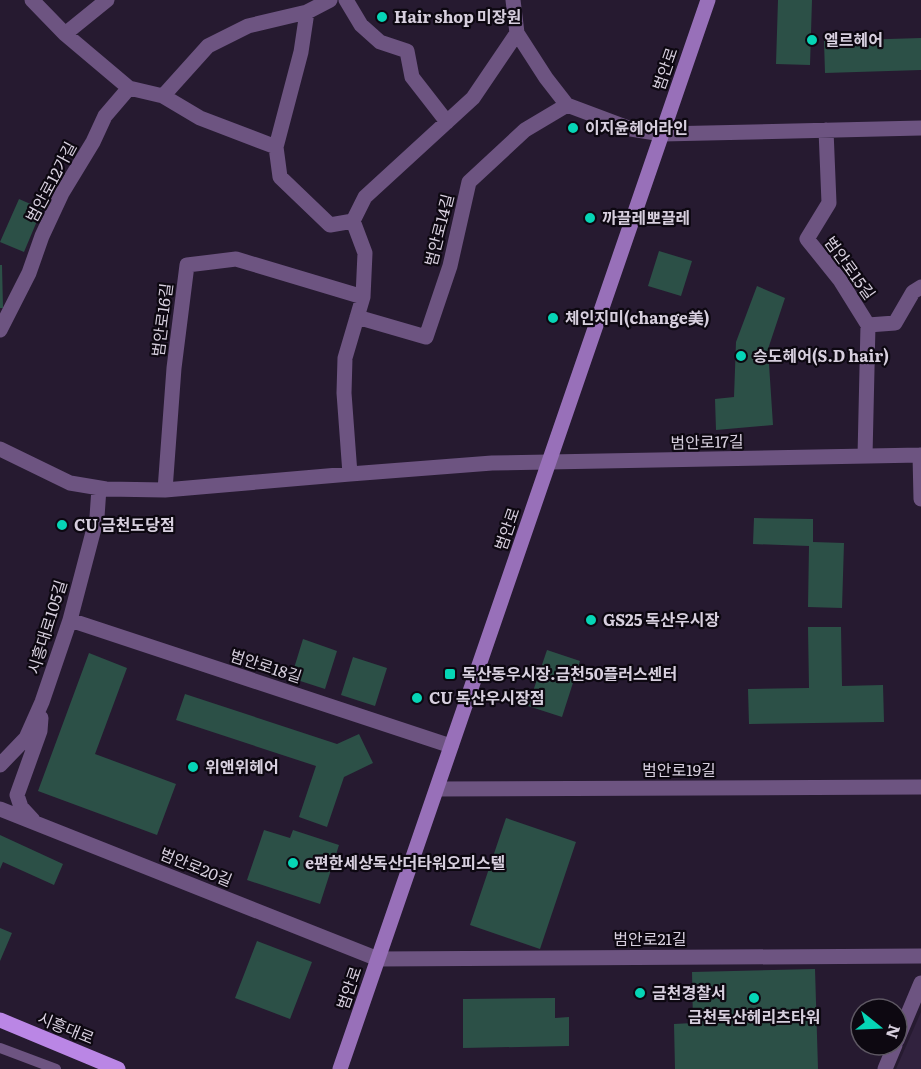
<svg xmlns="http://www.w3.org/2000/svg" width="921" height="1069" font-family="Literata,'Noto Sans KR',serif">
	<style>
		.built { fill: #31223e }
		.building { fill: #2c5047 }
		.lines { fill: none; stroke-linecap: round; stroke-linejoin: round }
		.service { stroke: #6d5481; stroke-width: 10 }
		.minor { stroke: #6d5481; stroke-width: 15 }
		.secondary { stroke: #9870b9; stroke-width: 15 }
		.primary { stroke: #ba86e5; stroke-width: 15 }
		.poi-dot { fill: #06d5b6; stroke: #0d0811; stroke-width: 2 }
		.labels { text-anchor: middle; stroke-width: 4.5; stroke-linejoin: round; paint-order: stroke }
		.poi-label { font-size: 16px; font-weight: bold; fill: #d7cfde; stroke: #0d0811; text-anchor: start }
		.street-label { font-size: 16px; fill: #d7cfde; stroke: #0d0811 }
	</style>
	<rect width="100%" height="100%" fill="#261a30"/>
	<path class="built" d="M 921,1012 L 921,1069 L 896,1069 Z"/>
	<path class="building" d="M 778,0 L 812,0 L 810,65 L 776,64 Z
		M 921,38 L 921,70 L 825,73 L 824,41 Z
		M 19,199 L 42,209 L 24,252 L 0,242 Z
		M 659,251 L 692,261 L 681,296 L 648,286 Z
		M 0,265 L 2,265 L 3,308 L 0,308 Z
		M 757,286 L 785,298 L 768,349 L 773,425 L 716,430 L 715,399 L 734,397 L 736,342 Z
		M 754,518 L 813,519 L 813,542 L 844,543 L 842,608 L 808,607 L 809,546 L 753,544 Z
		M 808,627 L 841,627 L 842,686 L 883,685 L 884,722 L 749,724 L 748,689 L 809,688 Z
		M 303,639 L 337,651 L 325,689 L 291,678 Z
		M 547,650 L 580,661 L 562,717 L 528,706 Z
		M 89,653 L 127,668 L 95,754 L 176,784 L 157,835 L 38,791 Z
		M 353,657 L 387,668 L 375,706 L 341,695 Z
		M 185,694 L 337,744 L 359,734 L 373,763 L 344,777 L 327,827 L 299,817 L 316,766 L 176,720 Z
		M 506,818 L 576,842 L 540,949 L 470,925 Z
		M 264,830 L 290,838 L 293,830 L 339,845 L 320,904 L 247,880 Z
		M 0,835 L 63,864 L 54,885 L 3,862 L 0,869 Z
		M 0,928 L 12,933 L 0,961 Z
		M 257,941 L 312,962 L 290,1019 L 235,998 Z
		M 815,969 L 818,1069 L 675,1069 L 674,1024 L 693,1023 L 692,972 Z
		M 555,998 L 555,1018 L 569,1017 L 569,1046 L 463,1048 L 463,999 Z"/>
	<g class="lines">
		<path class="service" d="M 0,1048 L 56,1069"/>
		<path class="minor" d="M 32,0 L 65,34 L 129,88
			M 346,0 L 361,25 L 380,42 L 407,51 L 412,77 L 447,122
			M 513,0 L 517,33 L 546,78 L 567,105 L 631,129 L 662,134 L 921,128
			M 307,12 L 301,52 L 276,147 L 280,177 L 330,225 L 353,221
			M 65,34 L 107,0
			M 163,96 L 200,118 L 276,147
			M 826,130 L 829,203 L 807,239 L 840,280 L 868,325
			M 353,221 L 365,197 L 473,98 L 517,33
			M 357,317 L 426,337 L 450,266 L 469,182 L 525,130 L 567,105
			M 0,330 L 29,273 L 42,236 L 62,193 L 93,142 L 105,116 L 129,88 L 163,96 L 208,46 L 248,26 L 307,12 L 330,0
			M 0,449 L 70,483 L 106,489 L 165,490 L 350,474 L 492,463 L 921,455
			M 920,455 L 921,499
			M 865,456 L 868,325 L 895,323 L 913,292 L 921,287
			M 350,474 L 344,393 L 345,358 L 363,297 L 365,253 L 353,221
			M 165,490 L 174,368 L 187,265 L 236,259 L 363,297
			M 70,620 L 451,746
			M 0,765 L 26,738 L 42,702 L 70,620 L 97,517 L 99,488
			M 437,789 L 921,787
			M 0,809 L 378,959 L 921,956
			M 33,820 L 21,807 L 17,795 L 40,731 L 41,718
			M 897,1040 L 921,983
			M 885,1069 L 895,1045"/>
		<path class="secondary" d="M 340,1069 L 708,0"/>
		<path class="primary" d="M 0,1020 L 118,1069"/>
	</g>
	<g class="poi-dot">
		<circle cx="382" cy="17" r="6"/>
		<circle cx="812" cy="40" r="6"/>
		<circle cx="573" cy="128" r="6"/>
		<circle cx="590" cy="218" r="6"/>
		<circle cx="553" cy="318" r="6"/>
		<circle cx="741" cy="356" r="6"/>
		<circle cx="62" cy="525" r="6"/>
		<circle cx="591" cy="620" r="6"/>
		<rect x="444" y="668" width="12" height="12" rx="3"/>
		<circle cx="417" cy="698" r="6"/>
		<circle cx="193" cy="767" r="6"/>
		<circle cx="293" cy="863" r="6"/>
		<circle cx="640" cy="993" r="6"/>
		<circle cx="754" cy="998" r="6"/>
	</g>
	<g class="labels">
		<g class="poi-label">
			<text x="394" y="23">Hair shop 미장원</text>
			<text x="824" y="46">엘르헤어</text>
			<text x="585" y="134">이지윤헤어라인</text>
			<text x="602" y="224">까끌레뽀끌레</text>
			<text x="565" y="324">체인지미(change美)</text>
			<text x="753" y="362">승도헤어(S.D hair)</text>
			<text x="74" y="531">CU 금천도당점</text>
			<text x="603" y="626">GS25 독산우시장</text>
			<text x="462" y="680">독산동우시장.금천50플러스센터</text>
			<text x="429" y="704">CU 독산우시장점</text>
			<text x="205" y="773">위앤위헤어</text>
			<text x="305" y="869">e편한세상독산더타워오피스텔</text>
			<text x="652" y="999">금천경찰서</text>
			<text x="754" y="1023" text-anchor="middle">금천독산헤리츠타워</text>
		</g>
		<g class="street-label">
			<text transform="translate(665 69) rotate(-71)" y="6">범안로</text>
			<text transform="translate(51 182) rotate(-62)" y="6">범안로12가길</text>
			<text transform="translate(439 230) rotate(-76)" y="6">범안로14길</text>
			<text transform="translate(850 268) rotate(54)" y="6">범안로15길</text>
			<text transform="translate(162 320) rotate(-83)" y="6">범안로16길</text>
			<text transform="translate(707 442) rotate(-1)" y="6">범안로17길</text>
			<text transform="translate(507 529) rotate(-71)" y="6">범안로</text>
			<text transform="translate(47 627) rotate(-73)" y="6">시흥대로105길</text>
			<text transform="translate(266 666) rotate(18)" y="6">범안로18길</text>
			<text x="679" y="776">범안로19길</text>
			<text transform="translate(196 867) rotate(22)" y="6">범안로20길</text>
			<text x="650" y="945">범안로21길</text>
			<text transform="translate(349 988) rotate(-71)" y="6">범안로</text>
			<text transform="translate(66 1028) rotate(22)" y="6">시흥대로</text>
		</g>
	</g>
	<g transform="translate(879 1027) rotate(108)"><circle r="28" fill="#0d0811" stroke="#5e5863" stroke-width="1.5"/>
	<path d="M0-4.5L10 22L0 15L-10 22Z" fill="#06d5b6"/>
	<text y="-9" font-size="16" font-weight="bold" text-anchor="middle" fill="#d7cfde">N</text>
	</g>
</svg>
